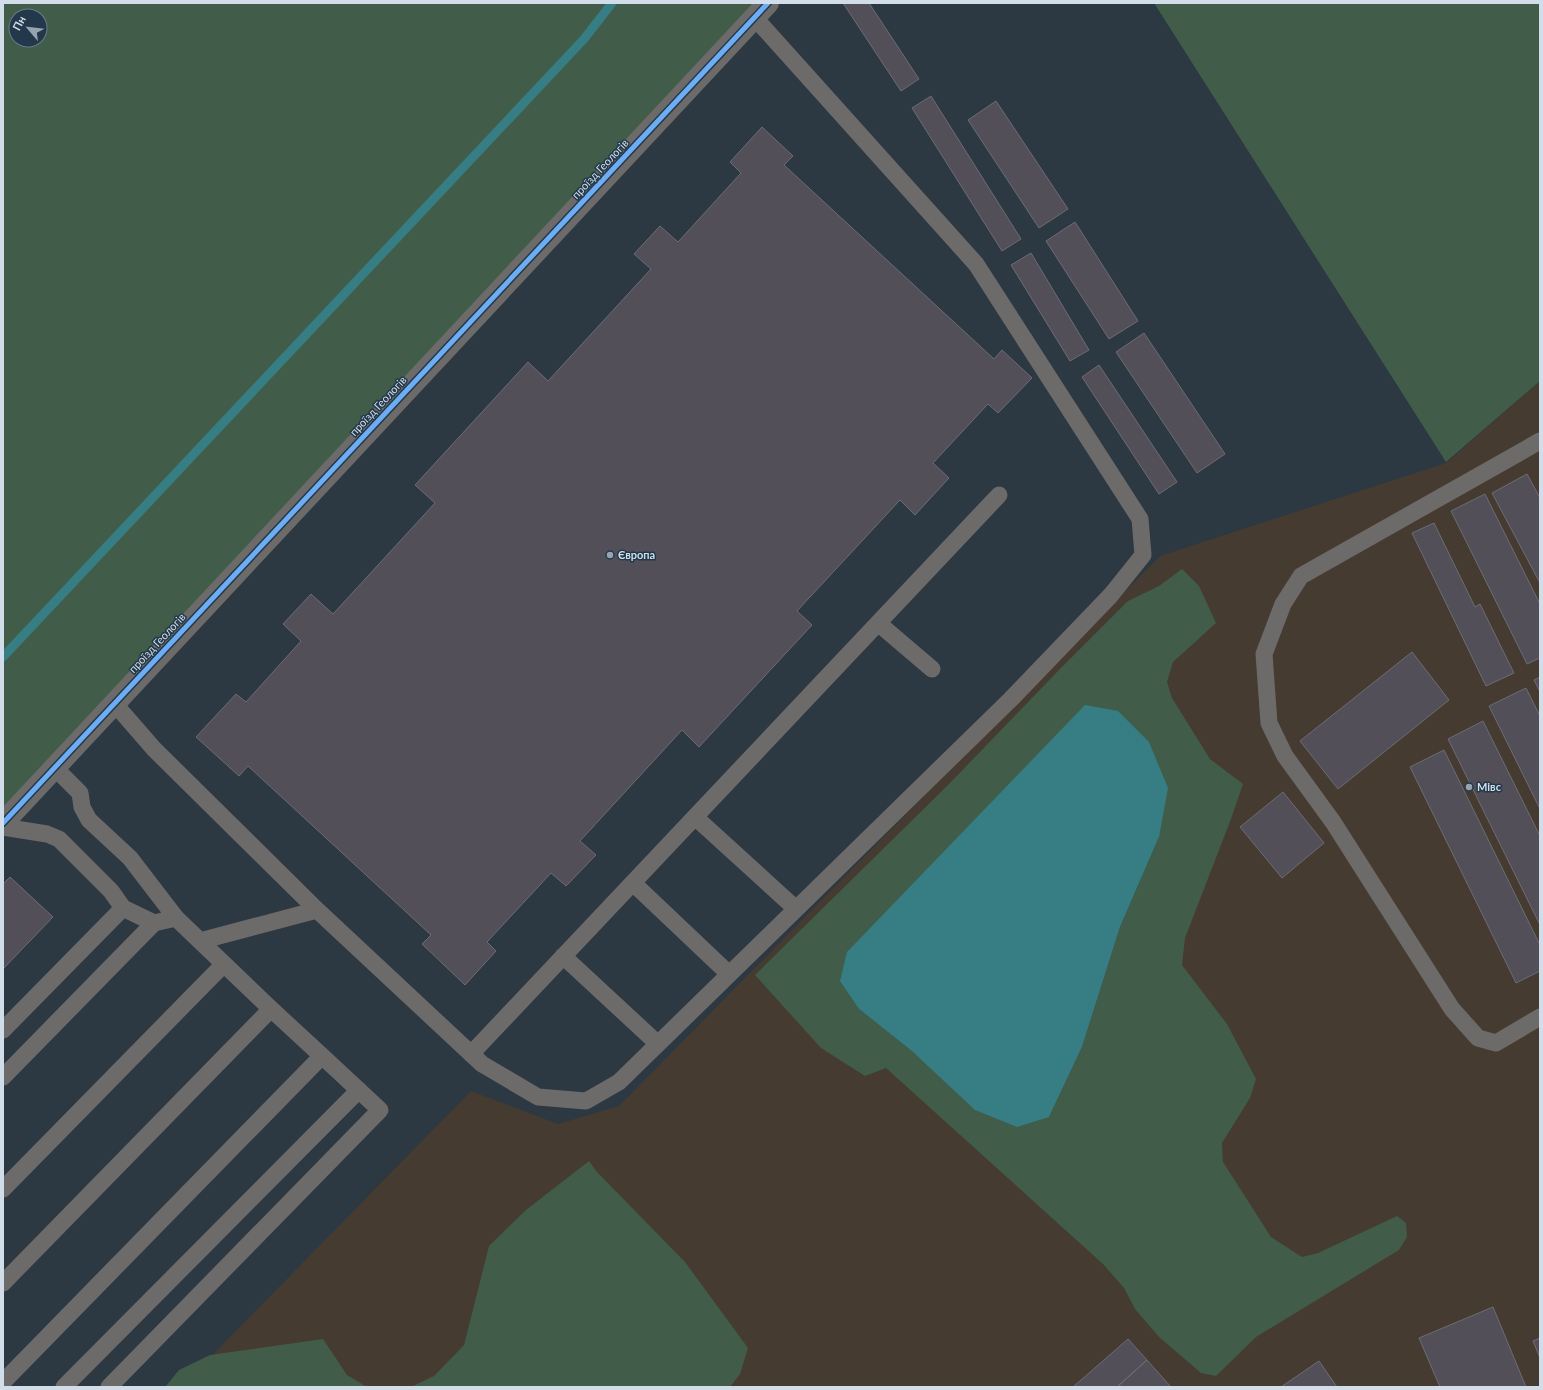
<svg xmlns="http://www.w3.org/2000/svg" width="1543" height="1390" font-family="Lato,sans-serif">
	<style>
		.industrial { fill: #453b30 }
		.green { fill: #415c49; fill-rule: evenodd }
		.water { fill: #367d84 }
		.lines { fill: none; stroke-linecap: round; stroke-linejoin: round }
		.stream { stroke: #367d84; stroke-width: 9 }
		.building { fill: #524f59; stroke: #6d6c74 }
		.service { stroke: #6d6a6a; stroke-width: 17 }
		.minor { stroke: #6d6a6a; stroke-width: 22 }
		.cycleway-casing { stroke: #23394b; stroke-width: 8 }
		.cycleway { stroke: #6dadf4; stroke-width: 5 }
		.poi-dot { fill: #97a4af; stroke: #23394b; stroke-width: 1.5 }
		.labels { text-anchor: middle; stroke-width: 3; stroke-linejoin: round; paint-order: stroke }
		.street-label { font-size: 11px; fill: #d1dee9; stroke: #23394b }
		.poi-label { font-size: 11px; font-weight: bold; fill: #d1dee9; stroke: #23394b; text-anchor: start }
	</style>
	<rect width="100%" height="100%" fill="#2c3842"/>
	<path class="industrial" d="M 1540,381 L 1540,1387 L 181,1387 L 471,1091 L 558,1124 L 619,1106 L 1160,556 L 1446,463 Z"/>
	<path class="green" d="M 3,3 L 754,3 L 3,813 ZM 16,16 L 40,16 L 40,40 L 16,40 Z
		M 1154,3 L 1540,3 L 1540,381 L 1446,462 Z
		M 1182,569 L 1199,586 L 1216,623 L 1173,662 L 1167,682 L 1172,698 L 1210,759 L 1243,784 L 1231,819 L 1185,938 L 1182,965 L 1227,1024 L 1256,1079 L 1250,1098 L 1222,1143 L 1223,1162 L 1271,1237 L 1302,1257 L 1318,1253 L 1397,1216 L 1406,1223 L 1407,1237 L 1399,1250 L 1256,1337 L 1216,1376 L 1201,1373 L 1159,1337 L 1135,1309 L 1124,1288 L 1103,1264 L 886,1068 L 865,1076 L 821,1048 L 755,975 L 948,785 L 1057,672 L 1128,601 L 1159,586 ZM 1159,837 L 1120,927 L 1082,1047 L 1049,1117 L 913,1052 L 859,1009 Z
		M 589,1161 L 597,1172 L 685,1262 L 748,1348 L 740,1374 L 730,1387 L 411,1387 L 434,1376 L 464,1345 L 489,1246 L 526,1210 Z
		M 323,1339 L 347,1375 L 367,1387 L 165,1387 L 179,1370 L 210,1355 Z"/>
	<path class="water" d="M 1085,705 L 1118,711 L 1149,742 L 1168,788 L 1159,837 L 1120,927 L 1082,1047 L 1049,1117 L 1017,1127 L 975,1110 L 913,1052 L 859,1009 L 840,981 L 847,952 Z"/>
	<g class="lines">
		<path class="stream" d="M 3,657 L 584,39 L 612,3"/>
	</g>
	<path class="building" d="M 843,3 L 869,3 L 919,79 L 901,91 Z
		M 931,96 L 1021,239 L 1002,251 L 912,108 Z
		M 996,101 L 1068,209 L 1039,228 L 968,120 Z
		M 762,127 L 793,156 L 784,165 L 994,359 L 1002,350 L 1032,378 L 998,413 L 988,404 L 933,463 L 949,478 L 915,515 L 900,500 L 797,611 L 812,625 L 699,747 L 682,730 L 580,841 L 596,855 L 566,886 L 551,873 L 487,942 L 496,951 L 465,985 L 422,944 L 431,935 L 248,766 L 239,776 L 196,737 L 236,694 L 246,702 L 301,641 L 283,624 L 311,594 L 333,614 L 435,503 L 415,485 L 528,362 L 548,381 L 651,269 L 634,254 L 660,226 L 678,242 L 741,173 L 730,162 Z
		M 1075,222 L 1138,321 L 1109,339 L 1046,241 Z
		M 1031,253 L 1089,350 L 1070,361 L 1011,265 Z
		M 1144,333 L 1225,454 L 1197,473 L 1116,352 Z
		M 1099,365 L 1177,482 L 1159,494 L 1082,377 Z
		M 1527,474 L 1540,498 L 1540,583 L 1492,493 Z
		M 1485,494 L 1540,604 L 1540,658 L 1527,664 L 1451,511 Z
		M 1434,523 L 1475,607 L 1480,604 L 1514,673 L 1486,686 L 1412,533 Z
		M 1412,652 L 1449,700 L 1338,789 L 1300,741 Z
		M 1540,677 L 1540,692 L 1534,680 Z
		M 1526,688 L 1540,716 L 1540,809 L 1489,706 Z
		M 1483,721 L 1540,836 L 1540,925 L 1448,739 Z
		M 1444,750 L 1540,945 L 1540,971 L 1516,983 L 1410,767 Z
		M 1283,792 L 1324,843 L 1282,878 L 1240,827 Z
		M 10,877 L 53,917 L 3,969 L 3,884 Z
		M 1493,1307 L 1526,1387 L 1440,1387 L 1419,1338 Z
		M 1540,1338 L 1540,1358 L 1533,1341 Z
		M 1128,1339 L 1147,1360 L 1117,1387 L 1073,1387 Z
		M 1147,1360 L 1171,1387 L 1117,1387 Z
		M 1319,1361 L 1337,1387 L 1281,1387 Z"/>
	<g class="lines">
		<path class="service" d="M 1540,441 L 1301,576 L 1283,604 L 1264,654 L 1269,723 L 1285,756 L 1333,822 L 1452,1009 L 1478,1038 L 1496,1043 L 1540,1017
			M 878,623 L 932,669
			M 114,703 L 154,749 L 317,910 L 200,941
			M 54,767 L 80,793 L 82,807 L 89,820 L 130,858 L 176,918 L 271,1009 L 322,1056 L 380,1110 L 109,1387
			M 695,817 L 796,909
			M 3,827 L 47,834 L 59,839 L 111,891 L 123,908 L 3,1030
			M 633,883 L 729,974
			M 123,908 L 154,923
			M 317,910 L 482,1064 L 538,1097 L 586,1101 L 619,1082 L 1011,699 L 1111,595 L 1143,555 L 1140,519 L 976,264 L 755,18
			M 563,956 L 658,1044
			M 471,1054 L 999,495
			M 3,1077 L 154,923 L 176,918
			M 3,1189 L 224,964
			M 3,1283 L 271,1009
			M 3,1382 L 322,1056
			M 64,1387 L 359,1090"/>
		<path class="minor" d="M 3,823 L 768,3"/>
		<defs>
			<path id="cycleway" d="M 3,823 L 768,3"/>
		</defs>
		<use href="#cycleway" class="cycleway-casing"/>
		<use href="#cycleway" class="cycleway"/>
	</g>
	<g class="poi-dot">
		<circle cx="610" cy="555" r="4"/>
		<circle cx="1469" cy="787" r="4"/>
	</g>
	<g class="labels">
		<g class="street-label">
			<text transform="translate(600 169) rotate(-47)" y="4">проїзд Геологів</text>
			<text transform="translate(378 406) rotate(-47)" y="4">проїзд Геологів</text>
			<text transform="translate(157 643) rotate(-47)" y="4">проїзд Геологів</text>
		</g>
		<g class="poi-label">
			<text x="618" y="559">Європа</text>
			<text x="1477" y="791">Мівс</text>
		</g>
	</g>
	<rect width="1543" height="1390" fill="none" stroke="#d1dee9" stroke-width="8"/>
	<g transform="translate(28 28) rotate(298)"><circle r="19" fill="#23394b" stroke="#697b8a"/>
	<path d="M0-3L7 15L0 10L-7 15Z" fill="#97a4af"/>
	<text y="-6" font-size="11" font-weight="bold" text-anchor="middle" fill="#d1dee9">Пн</text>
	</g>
</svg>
